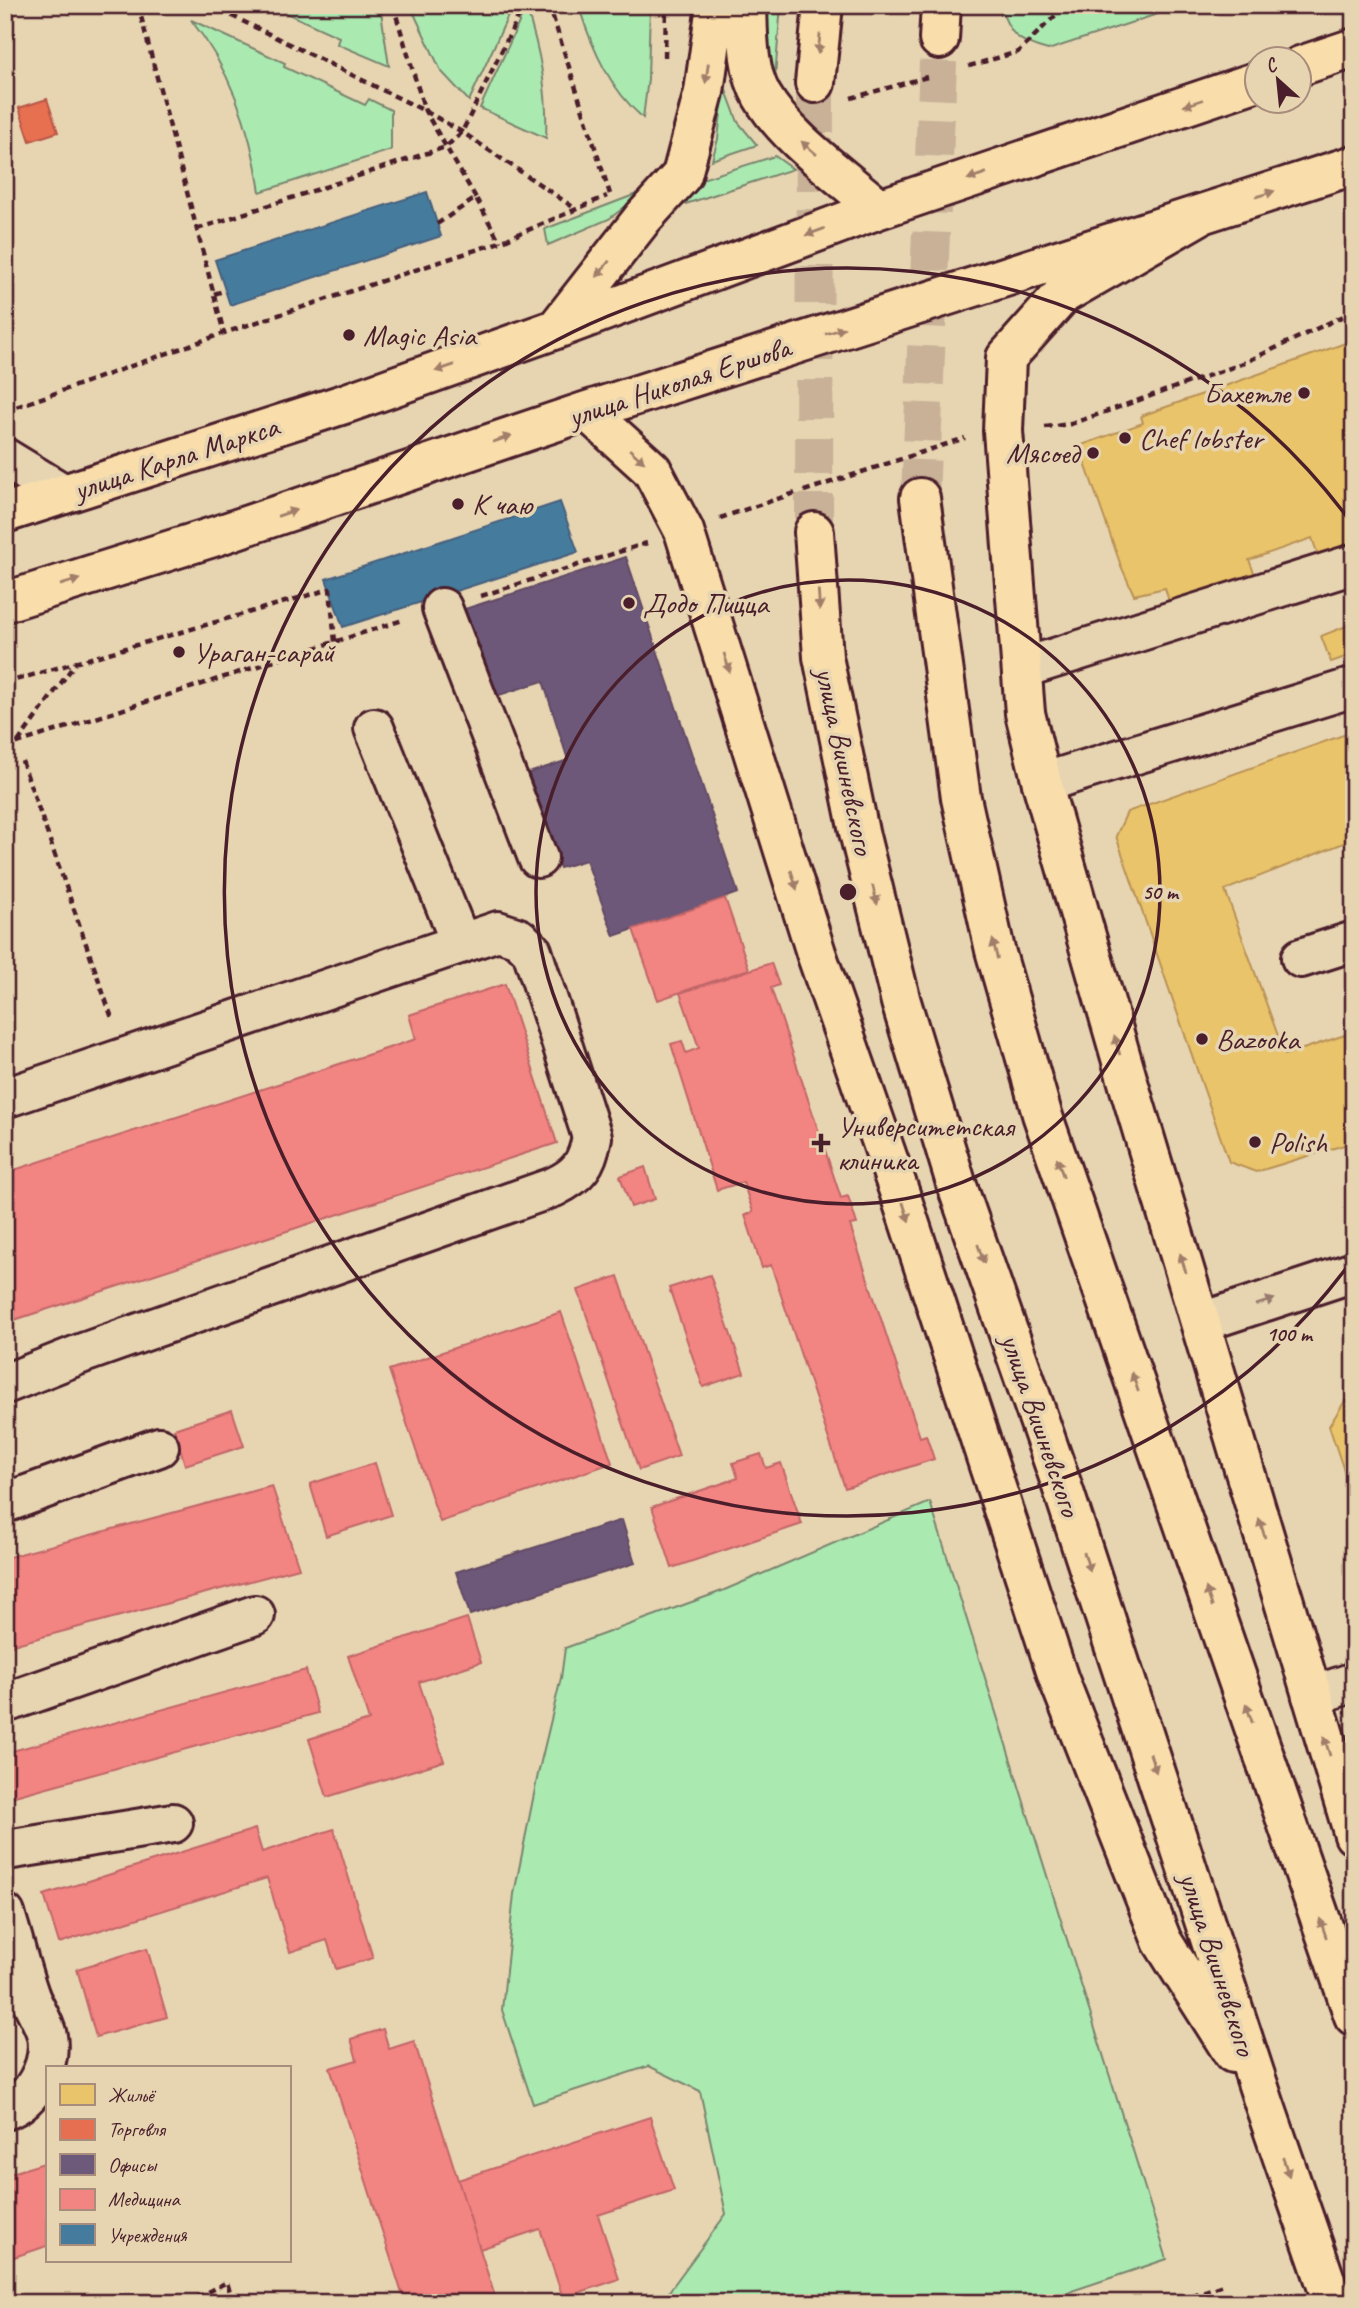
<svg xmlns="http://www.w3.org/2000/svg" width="1359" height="2308" font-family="Caveat,sans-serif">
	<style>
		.green { fill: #aaeab1; stroke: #7a846e; stroke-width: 2 }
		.homes { fill: #e9c46a; stroke: #b99257; stroke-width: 2 }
		.shops { fill: #e76f51; stroke: #b85746; stroke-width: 2 }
		.offices { fill: #6d597a; stroke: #624862; stroke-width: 2 }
		.health { fill: #f28482; stroke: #c06668; stroke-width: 2 }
		.public { fill: #457b9d; stroke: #465f7b; stroke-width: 2 }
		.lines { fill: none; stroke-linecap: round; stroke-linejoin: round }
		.major-tunnel { stroke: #c8b197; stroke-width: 38; stroke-dasharray: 38 19; stroke-linecap: butt }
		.minor-casing { stroke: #4a1f2b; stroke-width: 44 }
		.major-casing { stroke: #4a1f2b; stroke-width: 44 }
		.path { stroke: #4a1f2b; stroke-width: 4.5; stroke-dasharray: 7 5; stroke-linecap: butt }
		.minor { stroke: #e7d5b2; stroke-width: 38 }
		.major { stroke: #f9deab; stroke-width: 38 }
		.oneway { fill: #a27e6b }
		.oneway2 { fill: #987a6e }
		.ring { fill: none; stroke: #4a1f2b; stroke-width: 3.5 }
		.poi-dot { fill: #4a1f2b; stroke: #e7d5b2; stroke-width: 2.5 }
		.labels { text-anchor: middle; stroke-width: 7; stroke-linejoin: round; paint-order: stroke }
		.poi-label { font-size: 30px; fill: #4a1f2b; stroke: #e7d5b2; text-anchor: start }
		.street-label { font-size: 30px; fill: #4a1f2b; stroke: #e7d5b2 }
		.centre { fill: #4a1f2b; stroke: #e7d5b2; stroke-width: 3.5 }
		.ring-label { font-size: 21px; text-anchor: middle; font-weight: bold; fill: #4a1f2b; stroke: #e7d5b2; stroke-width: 7; stroke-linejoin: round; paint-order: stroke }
	</style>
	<rect width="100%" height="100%" fill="#e7d5b2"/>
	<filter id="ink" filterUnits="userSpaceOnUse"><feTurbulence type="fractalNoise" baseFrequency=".0143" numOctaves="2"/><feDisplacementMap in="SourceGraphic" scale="14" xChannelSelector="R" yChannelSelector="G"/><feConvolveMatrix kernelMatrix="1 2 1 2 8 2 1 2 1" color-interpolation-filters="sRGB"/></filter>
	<g filter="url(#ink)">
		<path class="green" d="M 285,5 L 380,5 L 389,66 L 337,44 L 339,37 L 275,8 Z
			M 410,5 L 513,5 L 469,101 L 441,71 Z
			M 566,5 L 650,5 L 648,79 L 643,118 C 611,90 593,51 580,10 L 569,15 Z
			M 764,5 L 781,5 L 774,89 L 765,49 Z
			M 1185,5 L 1048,50 C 1018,42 1010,36 1000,6 Z
			M 526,7 C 540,51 548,92 546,138 L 480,108 Z
			M 191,20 L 285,63 L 284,67 L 365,105 L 369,99 L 391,110 L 391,150 L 260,192 C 251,129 231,70 191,20 Z
			M 724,85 L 738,122 L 757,145 L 712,160 L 718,139 Z
			M 775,156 L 793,169 L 670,209 L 689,183 Z
			M 647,190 L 609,219 L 548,245 L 545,229 Z
			M 930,1502 L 1167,2259 L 1036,2303 L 663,2303 L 670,2290 L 726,2214 L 700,2091 L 649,2066 L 533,2104 L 502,2010 L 514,1894 L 538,1774 L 561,1678 L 565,1648 L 722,1591 Z"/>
		<path class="homes" d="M 1354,340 L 1354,542 L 1318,555 L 1312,538 L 1249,560 L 1255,575 L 1170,605 L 1165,588 L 1134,595 L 1121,566 L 1079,446 L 1143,423 L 1141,416 Z
			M 1354,623 L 1354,654 L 1331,662 L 1321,636 Z
			M 1349,733 L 1354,749 L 1354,839 L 1225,890 L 1285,1055 L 1354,1032 L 1354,1142 L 1256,1172 L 1229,1162 L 1116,836 L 1127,812 Z
			M 1354,839 L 1354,862 L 1347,841 Z
			M 1354,1387 L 1354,1501 L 1329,1426 Z"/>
		<path class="shops" d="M 47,99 L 58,132 L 30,141 L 19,108 Z"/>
		<path class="offices" d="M 626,557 L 738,893 L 614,936 L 586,860 L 560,868 L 529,773 L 568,760 L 543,681 L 490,698 L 462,610 Z
			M 622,1520 L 635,1563 L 470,1615 L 456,1572 Z"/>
		<path class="health" d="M 725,898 L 749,969 L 658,1000 L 633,929 Z
			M 771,963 L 779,985 L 771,988 L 841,1198 L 848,1196 L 857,1224 L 850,1225 L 920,1437 L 926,1435 L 934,1459 L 845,1488 L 771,1265 L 762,1268 L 745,1215 L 753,1212 L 743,1182 L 717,1190 L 671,1044 L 682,1041 L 686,1053 L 699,1048 L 680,993 Z
			M 505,984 L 557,1143 L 5,1323 L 5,1173 L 416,1039 L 409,1015 Z
			M 645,1167 L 655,1199 L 631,1207 L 620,1176 Z
			M 710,1275 L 744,1373 L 703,1387 L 669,1288 Z
			M 618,1276 L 679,1456 L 639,1470 L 578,1290 Z
			M 561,1312 L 612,1463 L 440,1522 L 389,1370 Z
			M 232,1410 L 244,1446 L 185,1465 L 174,1429 Z
			M 761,1454 L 766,1468 L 781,1463 L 802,1524 L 672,1568 L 652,1507 L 738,1478 L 733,1463 Z
			M 375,1463 L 391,1515 L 326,1536 L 310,1484 Z
			M 272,1486 L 299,1568 L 5,1647 L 5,1558 Z
			M 467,1618 L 481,1662 L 419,1682 L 444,1761 L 327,1797 L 309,1739 L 369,1720 L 348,1656 Z
			M 306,1670 L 318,1713 L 11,1797 L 5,1776 L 5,1753 Z
			M 255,1829 L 262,1852 L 334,1829 L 373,1958 L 336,1969 L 327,1940 L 290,1952 L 267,1878 L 59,1943 L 44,1895 Z
			M 147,1948 L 167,2017 L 96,2037 L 77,1969 Z
			M 383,2029 L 389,2049 L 414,2041 L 497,2303 L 405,2303 L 330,2068 L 357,2060 L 351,2039 Z
			M 650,2117 L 674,2190 L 598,2215 L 619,2279 L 563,2298 L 540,2229 L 480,2249 L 458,2180 Z
			M 47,2162 L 47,2246 L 5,2260 L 5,2175 Z"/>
		<path class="public" d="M 427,192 L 441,236 L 230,305 L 215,260 Z
			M 560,502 L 578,552 L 343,627 L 326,579 Z"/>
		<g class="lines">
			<path class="major-tunnel" d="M 920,498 L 939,39
				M 814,532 L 815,83"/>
			<defs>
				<path id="minor" d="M 5,458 L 64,494
					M 442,608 L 538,858
					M 1023,668 L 1354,564
					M 374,728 L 461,944
					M 1042,783 L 1354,687
					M 1301,958 L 1354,941
					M 5,1098 L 498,931 L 519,938 L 532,951 L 592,1137 C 587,1164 579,1175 554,1187 L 83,1353 L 5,1384
					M 1200,1320 L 1214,1318 L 1354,1272
					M 5,1503 L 159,1447
					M 1312,1696 L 1354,1682
					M 5,1703 L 255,1615
					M 5,1846 L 13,1849 L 173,1823
					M 5,1914 C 14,1941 20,1970 30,1997 C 35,2010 44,2022 47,2036 C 52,2065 32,2102 5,2110"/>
				<path id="major" d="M 747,5 C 748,35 747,70 762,96 C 787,139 842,176 879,209
					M 939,39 L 941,5
					M 1300,66 L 1354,48
					M 815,83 L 823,5
					M 1200,215 L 1063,294 L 1006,358 L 1003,431 L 1025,713 L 1042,783 L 1130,1089 L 1354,1835
					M 556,329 L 643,218 L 682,175 L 704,92 L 716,5
					M 587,411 L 652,470 L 684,531 L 816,953 L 900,1194 L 1059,1680 L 1162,1941 L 1233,2053
					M 920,498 L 961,798 L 995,950 L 1042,1114 L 1354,2016
					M 5,513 L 347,403 L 556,329 L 879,209 L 1258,81
					M 814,532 L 823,657 L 859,832 L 901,1002 L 956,1183 L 1061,1483 L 1264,2103 L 1333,2303
					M 5,602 L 216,536 L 587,411 L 1354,165"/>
			</defs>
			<use href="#minor" class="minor-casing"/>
			<use href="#major" class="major-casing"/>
			<path class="path" d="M 138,5 L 224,333
				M 210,5 L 425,111 L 462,132 L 576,209
				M 393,5 L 425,111 L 476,198
				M 549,5 L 610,194
				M 233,14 L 262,5
				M 665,57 L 666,5
				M 969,66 L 1018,52 L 1066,5
				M 851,98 L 927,77
				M 437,224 L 476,198 L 500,242
				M 197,229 L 446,147 L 462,132 L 524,5
				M 214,294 L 223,291
				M 5,411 L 224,333 L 500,242 L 607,196
				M 1045,427 L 1071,424 L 1244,363 L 1354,311
				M 804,491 L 965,438
				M 720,518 L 795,493
				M 481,596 L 647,543
				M 5,683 L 330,589 L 335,642
				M 18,742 L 77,661
				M 5,747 L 403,620
				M 22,761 L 113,1021
				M 186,2303 L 227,2282 L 233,2303
				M 1169,2303 L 1223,2285"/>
			<use href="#minor" class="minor"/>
			<use href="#major" class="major"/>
		</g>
		<defs><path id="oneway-solid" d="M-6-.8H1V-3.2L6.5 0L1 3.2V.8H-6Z" transform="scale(1.75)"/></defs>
		<g class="oneway">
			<use href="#oneway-solid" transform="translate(819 44) rotate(96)"/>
			<use href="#oneway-solid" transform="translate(707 73) rotate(98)"/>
			<use href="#oneway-solid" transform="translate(1193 103) rotate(161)"/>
			<use href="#oneway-solid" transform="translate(809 148) rotate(-139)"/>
			<use href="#oneway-solid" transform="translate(977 176) rotate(161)"/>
			<use href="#oneway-solid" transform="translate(1265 194) rotate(-18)"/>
			<use href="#oneway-solid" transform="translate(815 232) rotate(160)"/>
			<use href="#oneway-solid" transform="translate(603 269) rotate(128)"/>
			<use href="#oneway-solid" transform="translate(835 331) rotate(-18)"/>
			<use href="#oneway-solid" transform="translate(445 368) rotate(161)"/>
			<use href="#oneway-solid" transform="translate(502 439) rotate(-19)"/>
			<use href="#oneway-solid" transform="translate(637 456) rotate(42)"/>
			<use href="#oneway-solid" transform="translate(287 513) rotate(-19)"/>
			<use href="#oneway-solid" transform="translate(70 582) rotate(-17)"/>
			<use href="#oneway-solid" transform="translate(819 600) rotate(86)"/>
			<use href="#oneway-solid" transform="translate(727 663) rotate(73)"/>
			<use href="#oneway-solid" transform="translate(794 880) rotate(73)"/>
			<use href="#oneway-solid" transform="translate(875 895) rotate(76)"/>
			<use href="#oneway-solid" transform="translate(995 949) rotate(-104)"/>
			<use href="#oneway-solid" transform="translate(1117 1045) rotate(-106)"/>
			<use href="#oneway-solid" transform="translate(1060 1167) rotate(-109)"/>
			<use href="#oneway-solid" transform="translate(906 1212) rotate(72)"/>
			<use href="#oneway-solid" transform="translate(981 1254) rotate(71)"/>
			<use href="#oneway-solid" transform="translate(1183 1263) rotate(-107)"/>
			<use href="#oneway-solid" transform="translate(1135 1382) rotate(-109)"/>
			<use href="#oneway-solid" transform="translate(1262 1528) rotate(-107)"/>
			<use href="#oneway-solid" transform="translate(1087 1562) rotate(72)"/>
			<use href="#oneway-solid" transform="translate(1209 1597) rotate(-109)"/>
			<use href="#oneway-solid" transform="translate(1249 1713) rotate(-109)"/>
			<use href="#oneway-solid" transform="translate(1327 1746) rotate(-107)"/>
			<use href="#oneway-solid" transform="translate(1153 1763) rotate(72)"/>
			<use href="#oneway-solid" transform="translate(1323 1928) rotate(-109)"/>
			<use href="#oneway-solid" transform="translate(1286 2167) rotate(71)"/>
		</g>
		<use class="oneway2" href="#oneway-solid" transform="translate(1265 1302) rotate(-18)"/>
	</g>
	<g class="ring">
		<circle cx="848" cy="892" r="312"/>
		<path d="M1353 1259A624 624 0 1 1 1353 525"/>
	</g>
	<g class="poi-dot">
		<circle cx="349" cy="335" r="7"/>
		<circle cx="1304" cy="393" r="7"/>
		<circle cx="1125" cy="438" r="7"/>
		<circle cx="1093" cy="453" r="7"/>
		<circle cx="458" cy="504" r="7"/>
		<circle cx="629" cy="603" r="7"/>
		<circle cx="179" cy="652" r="7"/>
		<circle cx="1202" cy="1039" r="7"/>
		<circle cx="1255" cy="1142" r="7"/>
		<path d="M817.5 1132.5h7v7h7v7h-7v7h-7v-7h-7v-7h7z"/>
	</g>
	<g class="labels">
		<g class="poi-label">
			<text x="363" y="345">Magic Asia</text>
			<text x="1290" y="403" text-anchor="end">Бахетле</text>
			<text x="1139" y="448">Chef lobster</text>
			<text x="1079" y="463" text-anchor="end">Мясоед</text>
			<text x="472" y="514">К чаю</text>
			<text x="643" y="613">Додо Пицца</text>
			<text x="193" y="662">Ураган-сарай</text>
			<text x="1216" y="1049">Bazooka</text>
			<text x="837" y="1136">Университетская<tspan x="837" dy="34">клиника</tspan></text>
			<text x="1269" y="1152">Polish</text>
		</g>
		<g class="street-label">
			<text transform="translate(679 382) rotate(-18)" y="10">улица Николая Ершова</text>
			<text transform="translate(176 458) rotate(-18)" y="10">улица Карла Маркса</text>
			<text transform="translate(845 761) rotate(78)" y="10">улица Вишневского</text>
			<text transform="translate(1041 1425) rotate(71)" y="10">улица Вишневского</text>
			<text transform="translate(1218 1964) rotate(72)" y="10">улица Вишневского</text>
		</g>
	</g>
	<circle cx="848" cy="892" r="10" class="centre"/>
	<g class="ring-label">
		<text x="1160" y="899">50 m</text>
		<text x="1289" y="1341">100 m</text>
	</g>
	<rect width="1359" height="2308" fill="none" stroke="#e7d5b2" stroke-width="28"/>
	<rect x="14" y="14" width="1331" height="2280" fill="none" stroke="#4a1f2b" stroke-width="2.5" filter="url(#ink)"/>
	<rect x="46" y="2066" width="245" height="196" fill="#e7d5b2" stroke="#a88c7c" stroke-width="2"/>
	<rect x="60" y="2084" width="35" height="21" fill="#e9c46a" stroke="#a88c7c" stroke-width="2"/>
	<text x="108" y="2102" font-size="21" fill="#4a1f2b">Жильё</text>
	<rect x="60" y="2119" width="35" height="21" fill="#e76f51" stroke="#a88c7c" stroke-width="2"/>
	<text x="108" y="2136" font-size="21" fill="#4a1f2b">Торговля</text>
	<rect x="60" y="2154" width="35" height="21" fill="#6d597a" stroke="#a88c7c" stroke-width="2"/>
	<text x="108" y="2172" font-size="21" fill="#4a1f2b">Офисы</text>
	<rect x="60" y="2189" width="35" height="21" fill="#f28482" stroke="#a88c7c" stroke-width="2"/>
	<text x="108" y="2206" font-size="21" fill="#4a1f2b">Медицина</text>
	<rect x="60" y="2224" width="35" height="21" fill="#457b9d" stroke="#a88c7c" stroke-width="2"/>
	<text x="108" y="2242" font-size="21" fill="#4a1f2b">Учреждения</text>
	<g transform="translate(1278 80) rotate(333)"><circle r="33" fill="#e7d5b2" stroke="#a88c7c" stroke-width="2"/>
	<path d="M0-5L12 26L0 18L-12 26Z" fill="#4a1f2b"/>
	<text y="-10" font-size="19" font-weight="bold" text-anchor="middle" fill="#4a1f2b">С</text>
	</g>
</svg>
